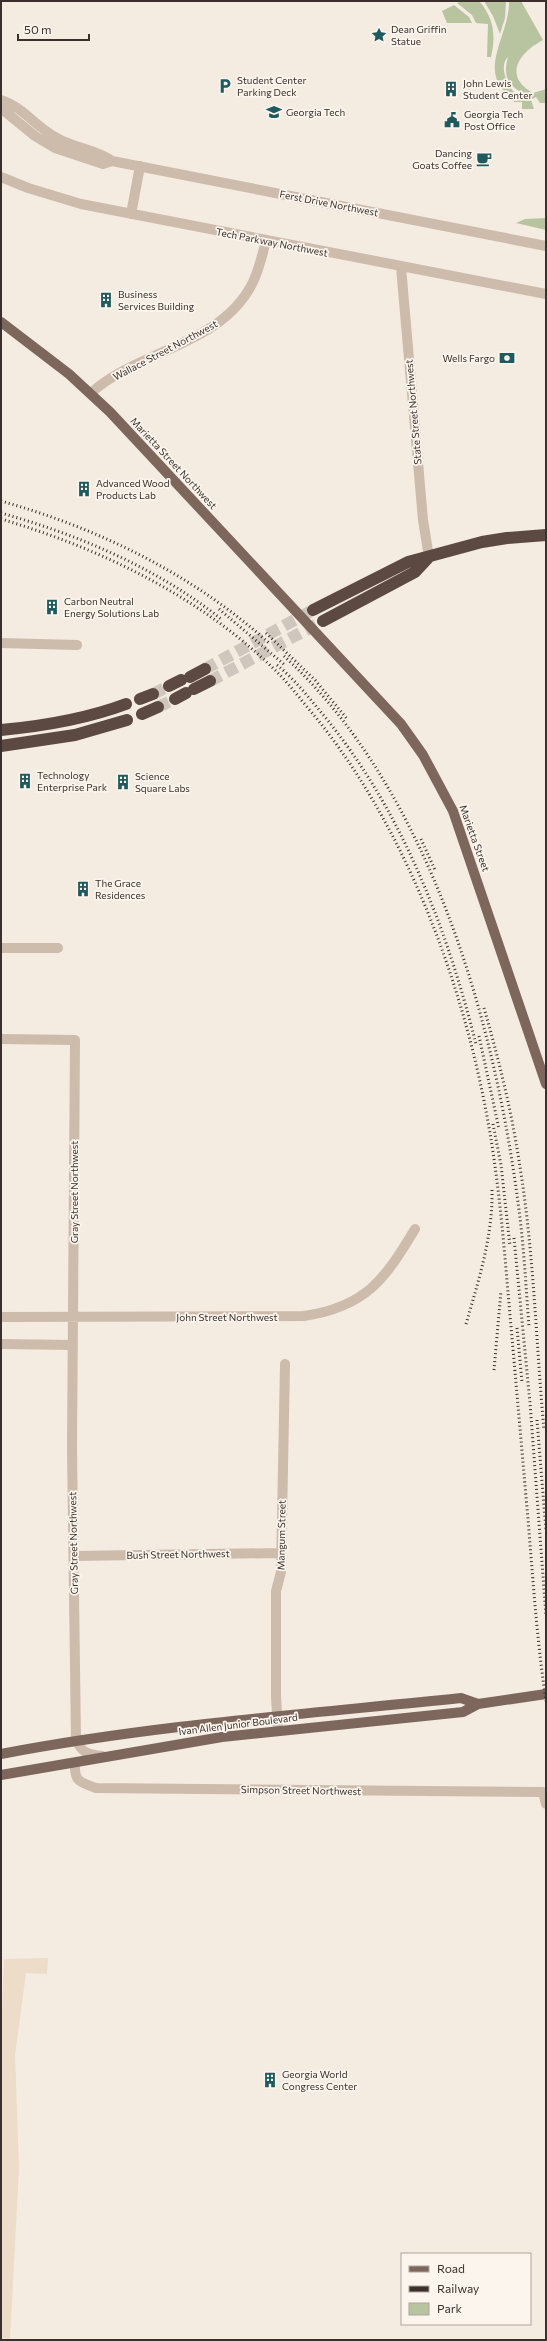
<svg xmlns="http://www.w3.org/2000/svg" width="547" height="2341" font-family="Commissioner,sans-serif">
	<style>
		.green { fill: #b8c4a0 }
		.plaza { fill: #ecdcc8 }
		.lines { fill: none; stroke-linecap: round; stroke-linejoin: round }
		.highway-tunnel { stroke: #cfc6bd; stroke-width: 12; stroke-dasharray: 12 6; stroke-linecap: butt }
		.minor { stroke: #cdbbac; stroke-width: 10 }
		.major { stroke: #7d675c; stroke-width: 10 }
		.highway { stroke: #5c4a42; stroke-width: 12 }
		.rail { stroke: #3b302b; stroke-width: 3; stroke-dasharray: 1 3; stroke-linecap: butt }
		.labels { text-anchor: middle; stroke-width: 3.5; stroke-linejoin: round; paint-order: stroke }
		.poi-label { font-size: 10px; fill: #3b302b; stroke: #fbf5ee; text-anchor: start }
		.street-label { font-size: 10px; fill: #3b302b; stroke: #fbf5ee }
	</style>
	<rect width="100%" height="100%" fill="#f4ebe1"/>
	<path class="green" d="M 462,1 L 479,1 C 494,18 496,35 491,57 L 487,57 L 488,24 L 476,23 L 472,15 L 457,3 Z
		M 484,1 L 506,1 L 505,18 L 500,34 L 493,16 Z
		M 509,1 L 521,1 L 543,40 C 520,52 502,76 533,93 L 546,89 L 546,103 L 540,103 L 536,97 L 532,99 C 513,88 501,82 508,57 C 498,66 508,88 517,95 C 520,97 526,97 531,100 L 534,109 L 522,109 L 522,102 L 514,102 L 513,98 C 474,73 510,36 509,1 Z
		M 454,5 L 469,17 L 472,23 L 447,23 L 442,11 Z
		M 546,218 L 546,230 L 516,223 L 525,219 Z"/>
	<path class="plaza" d="M 48,1958 L 47,1974 L 26,1973 L 15,2055 L 19,2168 L 10,2339 L 1,2338 L 1,2039 L 4,1959 Z"/>
	<g class="lines">
		<path class="highway-tunnel" d="M 205,669 L 313,610
			M 210,681 L 323,621
			M 153,694 L 169,686
			M 158,707 L 175,699"/>
		<path class="minor" d="M 1,100 C 23,107 37,128 57,138 C 74,148 98,150 112,161 L 546,246
			M 1,100 L 3,110 L 35,136 L 55,148 L 103,164 L 112,161
			M 1,177 L 28,188 L 81,204 L 546,294
			M 131,214 L 140,166
			M 401,267 L 423,520 L 429,557
			M 91,393 C 138,350 220,346 252,284 C 259,271 262,255 266,241
			M 1,643 L 77,645
			M 1,948 L 58,948
			M 1,1039 L 75,1040 L 72,1448 L 76,1740 C 82,1753 89,1755 102,1756
			M 1,1317 L 304,1316 C 366,1307 385,1279 415,1229
			M 1,1344 L 72,1345
			M 74,1556 L 281,1553
			M 278,1730 L 276,1697 L 276,1591 L 281,1572 L 285,1364
			M 75,1763 C 74,1782 80,1782 96,1788 L 543,1792 L 546,1804"/>
		<path class="major" d="M 1,322 L 69,374 L 110,412 L 401,724 L 423,755 L 453,811 L 546,1084
			M 1,1754 C 153,1725 307,1714 461,1698 L 478,1704
			M 1,1775 L 222,1737 L 463,1712 L 478,1704 L 546,1694"/>
		<path class="highway" d="M 313,610 L 408,562 L 482,542 L 507,538 L 546,535
			M 323,621 L 415,572 L 429,557
			M 190,677 L 205,669
			M 169,686 L 181,680
			M 194,689 L 210,681
			M 140,699 L 153,694
			M 175,699 L 186,693
			M 142,714 L 158,707
			M 1,730 C 44,726 86,719 126,704
			M 1,746 L 75,735 L 127,720"/>
		<path class="rail" d="M 1,501 C 100,529 192,574 269,643
			M 1,513 C 79,535 157,568 221,619
			M 1,519 C 102,549 201,597 276,671 C 290,685 301,700 313,714 C 403,823 460,974 486,1111 C 499,1178 504,1247 510,1315 C 516,1383 522,1451 528,1519 C 533,1580 537,1641 546,1701
			M 219,609 L 286,666
			M 266,633 L 315,680 L 348,720
			M 284,656 C 429,789 495,1020 519,1210 C 524,1248 526,1288 529,1327
			M 277,665 C 293,678 307,695 320,711 C 400,806 446,925 476,1044
			M 421,839 L 435,870
			M 484,1008 C 499,1060 512,1113 520,1167 C 534,1254 536,1343 544,1430
			M 479,1036 L 499,1129
			M 493,1124 L 501,1165 L 510,1246
			M 514,1238 L 530,1403 L 546,1616
			M 466,1324 C 479,1279 493,1236 492,1189
			M 517,1328 L 522,1382
			M 494,1370 L 501,1291
			M 537,1420 L 546,1531"/>
	</g>
	<defs>
		<symbol id="sight-bare" viewBox="-9 -9 18 18"><path d="M0-6L1.8-2.2L6-1.7L2.9 1.2L3.7 5.4L0 3.3L-3.7 5.4L-2.9 1.2L-6-1.7L-1.8-2.2Z" fill="#1f5a5e" stroke="#fbf5ee" stroke-width="2.5" paint-order="stroke"/></symbol>
		<symbol id="parking-bare" viewBox="-9 -9 18 18"><path d="M-3.5-5.5H1a3.5 3.5 0 0 1 0 7H-1V5.5H-3.5ZM-1-3.4V-.6H.8a1.4 1.4 0 0 0 0-2.8Z" fill="#1f5a5e" stroke="#fbf5ee" stroke-width="2.5" paint-order="stroke"/></symbol>
		<symbol id="building-bare" viewBox="-9 -9 18 18"><path d="M-4-6H4V6H1V3H-1V6H-4ZM-2.5-4.3h1.7v1.8h-1.7ZM.8-4.3h1.7v1.8H.8ZM-2.5-1h1.7V.8h-1.7ZM.8-1h1.7V.8H.8Z" fill="#1f5a5e" stroke="#fbf5ee" stroke-width="2.5" paint-order="stroke"/></symbol>
		<symbol id="university-bare" viewBox="-9 -9 18 18"><path d="M0-5L7-2L0 1L-7-2ZM-4 1L0 2.5L4 1V4Q0 6-4 4Z" fill="#1f5a5e" stroke="#fbf5ee" stroke-width="2.5" paint-order="stroke"/></symbol>
		<symbol id="civic-bare" viewBox="-9 -9 18 18"><path d="M-.6-6.5H3V-4.5H.6V-3L4-1V1h2V6H-6V1h2V-1L-.6-3ZM-1.2 2.5V6h2.4V2.5Z" fill="#1f5a5e" stroke="#fbf5ee" stroke-width="2.5" paint-order="stroke"/></symbol>
		<symbol id="cafe-bare" viewBox="-9 -9 18 18"><path d="M-5.5-4.5H6V0H3Q3 3.5 0 3.5H-2.5Q-5.5 3.5-5.5 0ZM3-3.2v2h1.7v-2ZM-6 4.5H4V6H-6Z" fill="#1f5a5e" stroke="#fbf5ee" stroke-width="2.5" paint-order="stroke"/></symbol>
		<symbol id="bank-bare" viewBox="-9 -9 18 18"><path d="M-6-4H6V4H-6ZM0-2.3a2.3 2.3 0 1 0 0 4.6a2.3 2.3 0 1 0 0-4.6Z" fill="#1f5a5e" stroke="#fbf5ee" stroke-width="2.5" paint-order="stroke"/></symbol>
	</defs>
	<g fill-rule="evenodd">
		<use href="#sight-bare" x="368" y="24" width="22" height="22"/>
		<use href="#parking-bare" x="214" y="75" width="22" height="22"/>
		<use href="#building-bare" x="440" y="78" width="22" height="22"/>
		<use href="#university-bare" x="263" y="101" width="22" height="22"/>
		<use href="#civic-bare" x="441" y="109" width="22" height="22"/>
		<use href="#cafe-bare" x="473" y="148" width="22" height="22"/>
		<use href="#building-bare" x="95" y="289" width="22" height="22"/>
		<use href="#bank-bare" x="496" y="347" width="22" height="22"/>
		<use href="#building-bare" x="73" y="478" width="22" height="22"/>
		<use href="#building-bare" x="41" y="596" width="22" height="22"/>
		<use href="#building-bare" x="14" y="770" width="22" height="22"/>
		<use href="#building-bare" x="112" y="771" width="22" height="22"/>
		<use href="#building-bare" x="72" y="878" width="22" height="22"/>
		<use href="#building-bare" x="259" y="2069" width="22" height="22"/>
	</g>
	<g class="labels">
		<g class="poi-label">
			<text x="391" y="33">Dean Griffin<tspan x="391" dy="12">Statue</tspan></text>
			<text x="237" y="84">Student Center<tspan x="237" dy="12">Parking Deck</tspan></text>
			<text x="463" y="87">John Lewis<tspan x="463" dy="12">Student Center</tspan></text>
			<text x="286" y="116">Georgia Tech</text>
			<text x="464" y="118">Georgia Tech<tspan x="464" dy="12">Post Office</tspan></text>
			<text x="472" y="157" text-anchor="end">Dancing<tspan x="472" dy="12">Goats Coffee</tspan></text>
			<text x="118" y="298">Business<tspan x="118" dy="12">Services Building</tspan></text>
			<text x="495" y="362" text-anchor="end">Wells Fargo</text>
			<text x="96" y="487">Advanced Wood<tspan x="96" dy="12">Products Lab</tspan></text>
			<text x="64" y="605">Carbon Neutral<tspan x="64" dy="12">Energy Solutions Lab</tspan></text>
			<text x="37" y="779">Technology<tspan x="37" dy="12">Enterprise Park</tspan></text>
			<text x="135" y="780">Science<tspan x="135" dy="12">Square Labs</tspan></text>
			<text x="95" y="887">The Grace<tspan x="95" dy="12">Residences</tspan></text>
			<text x="282" y="2078">Georgia World<tspan x="282" dy="12">Congress Center</tspan></text>
		</g>
		<g class="street-label">
			<text transform="translate(329 203) rotate(11)" y="4">Ferst Drive Northwest</text>
			<text transform="translate(272 242) rotate(11)" y="4">Tech Parkway Northwest</text>
			<text transform="translate(165 350) rotate(-28)" y="4">Wallace Street Northwest</text>
			<text transform="translate(413 412) rotate(-95)" y="4">State Street Northwest</text>
			<text transform="translate(174 463) rotate(47)" y="4">Marietta Street Northwest</text>
			<text transform="translate(475 838) rotate(70)" y="4">Marietta Street</text>
			<text transform="translate(74 1192) rotate(-90)" y="4">Gray Street Northwest</text>
			<text x="227" y="1321">John Street Northwest</text>
			<text transform="translate(281 1535) rotate(-89)" y="4">Mangum Street</text>
			<text transform="translate(73 1543) rotate(-91)" y="4">Gray Street Northwest</text>
			<text transform="translate(178 1554) rotate(-1)" y="4">Bush Street Northwest</text>
			<text transform="translate(238 1724) rotate(-7)" y="4">Ivan Allen Junior Boulevard</text>
			<text transform="translate(301 1790) rotate(1)" y="4">Simpson Street Northwest</text>
		</g>
	</g>
	<rect width="547" height="2341" fill="none" stroke="#3b302b" stroke-width="4"/>
	<rect x="401" y="2253" width="130" height="72" fill="#fbf5ee" stroke="#aea6a0"/>
	<rect x="409" y="2266" width="20" height="6" fill="#7d675c" stroke="#aea6a0"/>
	<text x="437" y="2273" font-size="12" fill="#3b302b">Road</text>
	<rect x="409" y="2286" width="20" height="6" fill="#3b302b" stroke="#aea6a0"/>
	<text x="437" y="2293" font-size="12" fill="#3b302b">Railway</text>
	<rect x="409" y="2303" width="20" height="12" fill="#b8c4a0" stroke="#aea6a0"/>
	<text x="437" y="2313" font-size="12" fill="#3b302b">Park</text>
	<path d="M18 34v6h71v-6" fill="none" stroke="#3b302b" stroke-width="2"/>
	<text x="24" y="34" font-size="12" fill="#3b302b" stroke="#fbf5ee" stroke-width="3" paint-order="stroke">50 m</text>
</svg>
